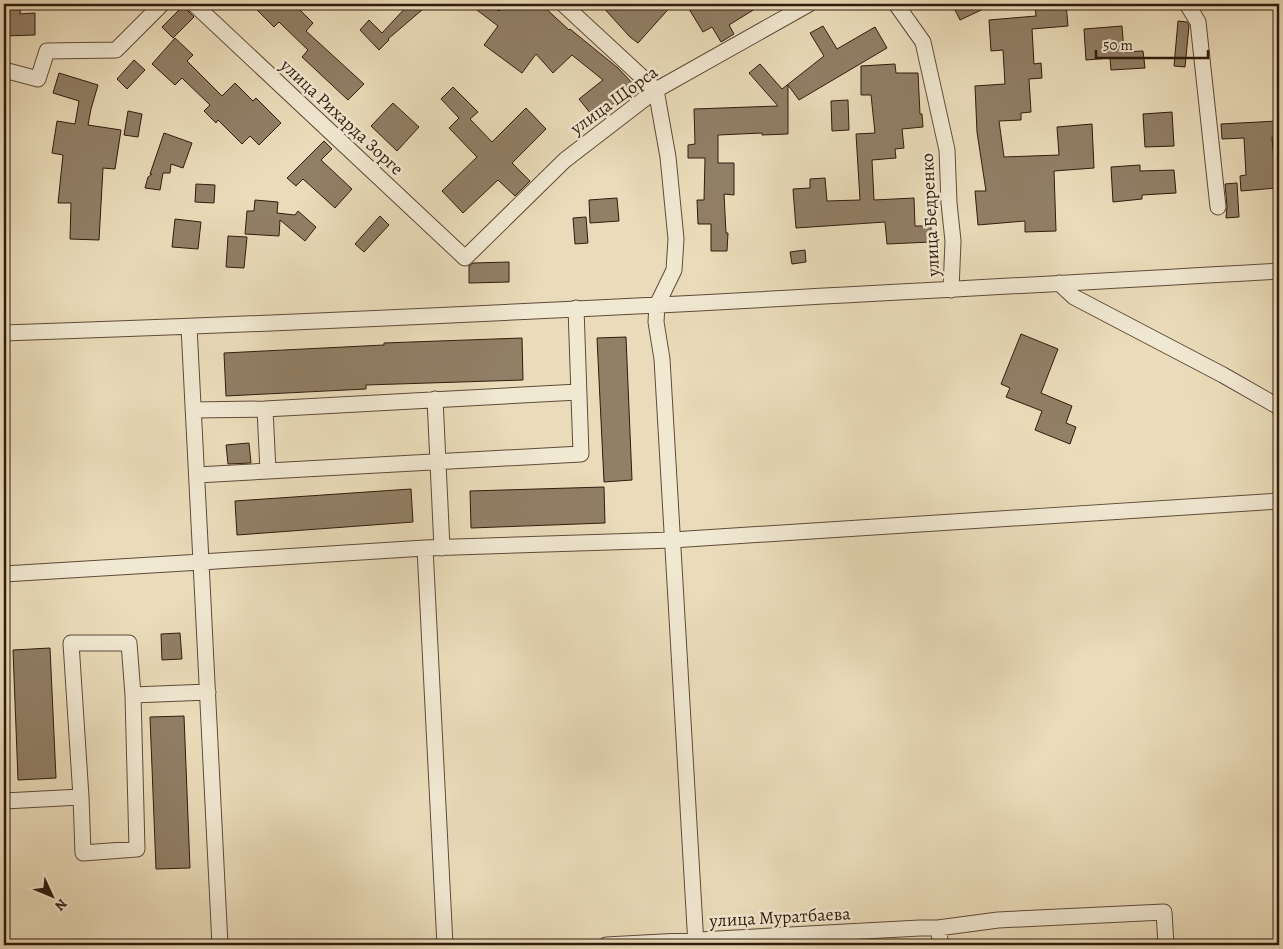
<svg xmlns="http://www.w3.org/2000/svg" width="1283" height="949" font-family="Alegreya,serif">
	<style>
		.building { fill: #917f66; stroke: #311b0c }
		.lines { fill: none; stroke-linecap: round; stroke-linejoin: round }
		.minor-casing { stroke: #5f4b38; stroke-width: 17 }
		.minor { stroke: #f1e8d2; stroke-width: 15 }
		.labels { text-anchor: middle; stroke-width: 5; stroke-linejoin: round; paint-order: stroke }
		.street-label { font-size: 18px; fill: #311b0c; stroke: #f1e8d2 }
	</style>
	<rect width="100%" height="100%" fill="#eadcba"/>
	<filter id="stains"><feTurbulence type="fractalNoise" baseFrequency=".004" numOctaves="4"/><feColorMatrix values="0 0 0 0 .2 0 0 0 0 .09 0 0 0 0 .02 0 0 0 .5 -.17"/></filter>
	<radialGradient id="worn" r=".72"><stop offset=".6" stop-color="#630" stop-opacity="0"/><stop offset="1" stop-color="#630" stop-opacity=".3"/></radialGradient>
	<path class="building" d="M 4,4 L 21,4 L 20,14 L 35,13 L 35,35 L 4,36 Z
		M 251,4 L 294,4 L 313,23 L 306,31 L 364,84 L 348,100 L 302,57 L 308,50 L 279,22 L 274,27 Z
		M 409,4 L 429,4 L 388,39 L 389,40 L 379,50 L 360,30 L 369,20 L 382,33 Z
		M 469,4 L 490,4 L 499,11 L 506,4 L 541,4 L 569,30 L 570,29 L 618,68 L 635,86 L 595,119 L 579,99 L 603,80 L 572,55 L 553,73 L 536,54 L 522,73 L 484,45 L 498,26 Z
		M 600,4 L 673,4 L 638,43 L 630,37 Z
		M 686,4 L 763,4 L 729,25 L 734,34 L 721,42 L 712,27 L 703,32 Z
		M 952,4 L 994,4 L 960,20 Z
		M 1035,4 L 1066,4 L 1068,26 L 1032,29 L 1034,64 L 1041,63 L 1042,78 L 1029,79 L 1031,112 L 1021,113 L 1021,120 L 999,121 L 1004,157 L 1059,155 L 1057,127 L 1092,124 L 1094,168 L 1054,171 L 1056,231 L 1025,232 L 1025,221 L 978,225 L 975,191 L 986,191 L 977,132 L 975,86 L 1005,84 L 1003,50 L 991,51 L 989,20 L 1036,16 Z
		M 183,6 L 194,17 L 173,38 L 162,27 Z
		M 1178,21 L 1187,22 L 1189,25 L 1185,67 L 1174,66 Z
		M 823,26 L 837,49 L 875,27 L 887,48 L 799,100 L 788,85 L 788,134 L 762,135 L 762,133 L 718,135 L 718,163 L 734,163 L 734,195 L 724,194 L 726,233 L 728,233 L 727,251 L 711,251 L 711,224 L 698,224 L 697,200 L 704,200 L 705,158 L 688,158 L 688,145 L 695,144 L 694,109 L 778,106 L 749,73 L 760,64 L 782,89 L 824,56 L 810,33 Z
		M 1122,26 L 1124,52 L 1143,51 L 1145,68 L 1111,70 L 1110,58 L 1086,60 L 1084,29 Z
		M 175,38 L 193,55 L 187,61 L 222,96 L 235,83 L 253,101 L 256,98 L 281,123 L 259,145 L 250,136 L 242,144 L 218,120 L 216,123 L 204,111 L 210,105 L 182,78 L 175,85 L 152,64 Z
		M 134,60 L 145,70 L 127,89 L 117,79 Z
		M 895,64 L 896,73 L 918,73 L 920,114 L 922,114 L 923,127 L 902,129 L 904,148 L 895,149 L 896,158 L 872,160 L 874,200 L 914,198 L 915,226 L 931,226 L 931,242 L 887,244 L 885,222 L 796,228 L 793,189 L 810,188 L 810,179 L 825,178 L 827,201 L 860,200 L 856,134 L 875,133 L 871,95 L 861,95 L 861,66 Z
		M 59,73 L 98,85 L 91,109 L 88,125 L 121,130 L 115,169 L 103,168 L 99,240 L 70,239 L 71,203 L 58,203 L 63,155 L 52,153 L 57,121 L 75,124 L 79,101 L 53,93 Z
		M 453,87 L 478,112 L 470,119 L 492,142 L 526,108 L 546,129 L 512,163 L 530,181 L 515,196 L 498,180 L 463,213 L 442,191 L 477,157 L 449,128 L 459,118 L 441,99 Z
		M 848,100 L 849,130 L 832,131 L 831,101 Z
		M 393,103 L 419,127 L 397,151 L 371,126 Z
		M 128,111 L 142,114 L 138,137 L 124,135 Z
		M 1172,112 L 1174,146 L 1145,147 L 1143,114 Z
		M 1278,121 L 1279,136 L 1272,137 L 1276,188 L 1241,191 L 1240,176 L 1246,175 L 1244,138 L 1222,139 L 1221,124 Z
		M 164,133 L 192,143 L 183,168 L 171,164 L 170,173 L 163,173 L 160,190 L 145,188 L 148,177 L 152,174 L 150,174 Z
		M 324,141 L 332,149 L 321,160 L 352,189 L 335,208 L 303,179 L 296,186 L 287,178 Z
		M 1140,165 L 1140,171 L 1174,170 L 1176,193 L 1142,195 L 1142,199 L 1113,202 L 1111,167 Z
		M 1237,183 L 1239,217 L 1226,218 L 1227,206 L 1225,184 Z
		M 196,184 L 215,185 L 214,203 L 195,202 Z
		M 617,198 L 619,221 L 590,223 L 589,200 Z
		M 255,200 L 278,202 L 277,213 L 295,215 L 298,211 L 316,227 L 305,241 L 280,220 L 279,236 L 245,234 L 247,211 L 254,211 Z
		M 380,216 L 389,225 L 364,252 L 355,244 Z
		M 586,217 L 588,243 L 575,244 L 573,218 Z
		M 175,219 L 201,222 L 198,249 L 172,247 Z
		M 228,236 L 247,237 L 244,268 L 226,267 Z
		M 805,250 L 806,262 L 792,264 L 790,252 Z
		M 509,262 L 509,282 L 469,283 L 469,266 L 473,263 Z
		M 1021,334 L 1058,349 L 1041,393 L 1072,406 L 1066,423 L 1076,427 L 1070,444 L 1035,430 L 1042,411 L 1006,397 L 1010,388 L 1001,384 Z
		M 626,337 L 632,480 L 604,482 L 597,338 Z
		M 522,338 L 523,380 L 366,385 L 366,389 L 226,396 L 224,353 L 384,345 L 384,343 Z
		M 249,443 L 251,463 L 228,464 L 226,445 Z
		M 604,487 L 605,523 L 471,528 L 470,491 Z
		M 411,489 L 413,522 L 237,535 L 235,501 Z
		M 180,633 L 182,659 L 162,660 L 161,634 Z
		M 50,648 L 56,778 L 18,780 L 13,650 Z
		M 184,716 L 190,868 L 156,869 L 150,717 Z"/>
	<g class="lines">
		<defs>
			<path id="minor" d="M 194,4 L 465,258 L 565,160 L 656,90 L 809,4
				M 563,4 L 656,90 L 668,157 L 676,239 L 674,270 L 657,305 L 656,322 L 662,359 L 696,945
				M 896,4 L 923,42 L 947,150 L 949,203 L 953,241 L 951,290
				M 1187,4 L 1198,22 L 1218,207
				M 4,70 L 38,79 L 47,51 L 116,50 L 162,4
				M 1059,283 L 1074,297 L 1223,375 L 1279,407
				M 576,308 L 581,454 L 268,471 L 265,409 L 578,392
				M 4,333 C 429,319 854,295 1279,271
				M 435,399 L 442,548
				M 193,410 L 265,409
				M 197,475 L 268,471
				M 425,548 L 445,945
				M 4,574 L 201,562 L 189,327
				M 81,797 L 71,643 L 129,643 L 133,695
				M 4,801 L 81,797 L 83,853 L 137,849 L 133,695 L 208,692
				M 938,928 L 998,920 L 1164,912 L 1166,945
				M 220,945 L 201,562 L 425,548 L 672,540 L 1279,501
				M 606,945 L 920,928 L 938,928 L 941,945"/>
		</defs>
		<use href="#minor" class="minor-casing"/>
		<use href="#minor" class="minor"/>
	</g>
	<g class="labels">
		<g class="street-label">
			<text transform="translate(614 100) rotate(-36)" y="6">улица Щорса</text>
			<text transform="translate(342 117) rotate(43)" y="6">улица Рихарда Зорге</text>
			<text transform="translate(930 215) rotate(-93)" y="6">улица Бедренко</text>
			<text transform="translate(780 917) rotate(-3)" y="6">улица Муратбаева</text>
		</g>
	</g>
	<rect width="1283" height="949" fill="none" stroke="#eadcba" stroke-width="20"/>
	<rect x="5" y="5" width="1273" height="939" fill="none" stroke="#311b0c" stroke-width="2.5"/>
	<rect x="10" y="10" width="1263" height="929" fill="none" stroke="#311b0c"/>
	<g transform="translate(52 896) rotate(134)" stroke="#f1e8d2" stroke-width="4" paint-order="stroke">
	<path d="M0-4L9 19L0 12L-9 19Z" fill="#311b0c"/>
	<text y="-8" font-size="14" font-weight="bold" text-anchor="middle" fill="#311b0c">N</text>
	</g>
	<path d="M1096 50v8h112v-8" fill="none" stroke="#311b0c" stroke-width="2.5"/>
	<text x="1103" y="50" font-size="15" fill="#311b0c" stroke="#f1e8d2" stroke-width="4" paint-order="stroke">50 m</text>
	<rect width="100%" height="100%" filter="url(#stains)"/>
	<rect width="100%" height="100%" fill="url(#worn)"/>
</svg>
